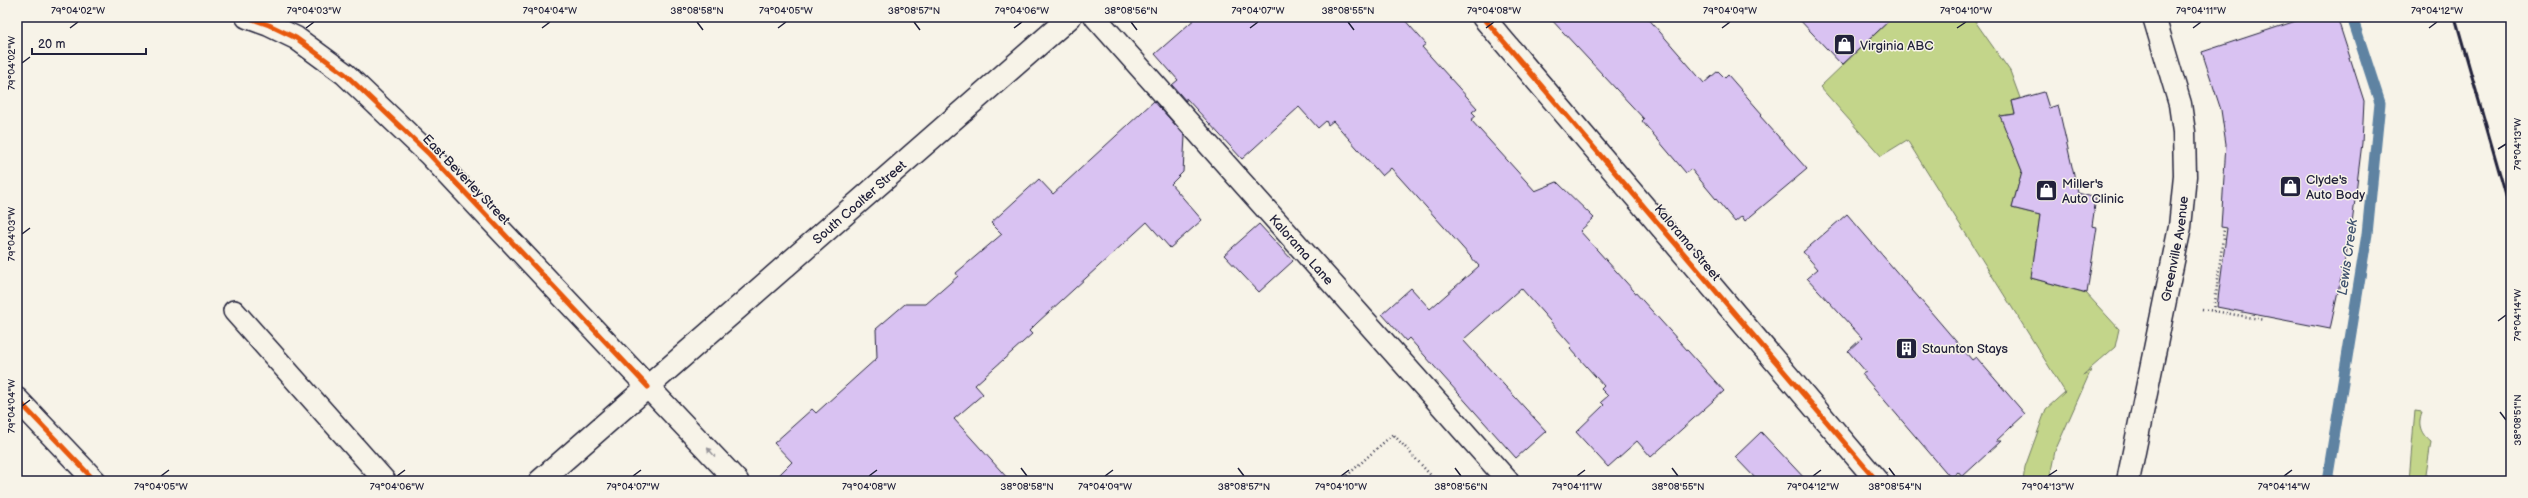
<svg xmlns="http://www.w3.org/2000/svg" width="2528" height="498" font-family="'Balsamiq Sans',sans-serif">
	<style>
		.green { fill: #c3d58a; stroke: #727c62 }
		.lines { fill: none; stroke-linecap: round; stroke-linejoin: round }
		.stream { stroke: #5f83a2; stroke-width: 11 }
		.building { fill: #d9c2f2; stroke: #22223b }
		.service-casing { stroke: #22223b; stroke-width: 24 }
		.minor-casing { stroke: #22223b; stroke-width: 25 }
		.tertiary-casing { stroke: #22223b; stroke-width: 25 }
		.secondary-casing { stroke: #22223b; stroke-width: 25 }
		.primary-casing { stroke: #22223b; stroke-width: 25 }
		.path { stroke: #22223b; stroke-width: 2.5; stroke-dasharray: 1 3; stroke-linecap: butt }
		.service { stroke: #f7f3e8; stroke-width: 21 }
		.minor { stroke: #f7f3e8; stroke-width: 22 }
		.tertiary { stroke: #f7f3e8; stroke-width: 22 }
		.secondary { stroke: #f7f3e8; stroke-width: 22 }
		.primary { stroke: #f7f3e8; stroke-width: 22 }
		.rail { stroke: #22223b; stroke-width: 3 }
		.cycleway-casing { stroke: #f7f3e8; stroke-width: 8 }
		.cycleway { stroke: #e8590c; stroke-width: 5 }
		.oneway { fill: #97959a }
		.ticks { fill: none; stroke: #22223b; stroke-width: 1.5 }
		.labels { text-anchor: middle; stroke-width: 3; stroke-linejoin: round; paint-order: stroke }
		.poi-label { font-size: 13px; fill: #22223b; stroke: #f7f3e8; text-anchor: start }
		.street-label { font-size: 13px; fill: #22223b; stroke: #f7f3e8 }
		.water-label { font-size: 14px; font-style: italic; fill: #40536f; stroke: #f7f3e8 }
		.neatline { fill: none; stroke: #22223b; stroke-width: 1.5 }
		.ticks-label { font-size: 10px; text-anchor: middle; fill: #22223b }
	</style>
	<rect width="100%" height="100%" fill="#f7f3e8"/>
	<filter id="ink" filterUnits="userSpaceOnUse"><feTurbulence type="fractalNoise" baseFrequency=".025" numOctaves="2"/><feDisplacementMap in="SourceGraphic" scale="8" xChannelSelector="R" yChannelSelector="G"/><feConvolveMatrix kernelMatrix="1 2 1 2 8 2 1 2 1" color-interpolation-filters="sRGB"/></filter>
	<g filter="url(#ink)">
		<path class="green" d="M 1893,17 L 1972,17 L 2010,71 L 2020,98 L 2012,101 L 2015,114 L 2001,116 L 2022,171 L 2012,208 L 2040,215 L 2031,278 L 2086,293 L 2119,329 L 2115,347 L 2083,375 L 2091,370 L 2055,451 L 2049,481 L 2023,481 L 2025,467 L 2046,409 L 2065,392 L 1907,140 L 1881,156 L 1820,87 Z
			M 2415,411 L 2422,412 C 2417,425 2421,434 2431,442 L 2425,481 L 2409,480 Z"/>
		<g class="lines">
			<path class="stream" d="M 2327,481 L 2367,234 L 2380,103 L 2352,17"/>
		</g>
		<path class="building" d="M 1197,17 L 1402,17 L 1426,44 L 1422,47 L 1477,108 L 1472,112 L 1476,116 L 1471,120 L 1535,191 L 1557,182 L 1594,218 L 1580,231 L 1724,391 L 1651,457 L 1637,441 L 1608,467 L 1576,432 L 1604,405 L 1601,402 L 1608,396 L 1601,389 L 1604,386 L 1570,348 L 1572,346 L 1521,288 L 1463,340 L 1546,431 L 1516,458 L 1409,338 L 1406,341 L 1382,314 L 1411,288 L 1430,309 L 1479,266 L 1391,168 L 1382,176 L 1333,121 L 1328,125 L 1326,121 L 1318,128 L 1299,107 L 1242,159 L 1186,98 L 1186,101 L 1172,85 L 1178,80 L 1155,54 Z
			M 1549,17 L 1647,17 L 1704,83 L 1718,71 L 1725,78 L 1728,75 L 1762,114 L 1760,116 L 1807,169 L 1745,221 L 1742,216 L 1735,222 L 1691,169 L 1686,173 L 1642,121 L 1644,119 Z
			M 1797,17 L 1893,17 L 1842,65 Z
			M 2308,17 L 2337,17 L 2364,101 L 2362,143 L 2351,232 L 2330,329 L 2217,307 L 2227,228 L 2221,227 L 2226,144 L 2221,110 L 2202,52 Z
			M 2044,92 L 2049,108 L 2058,105 L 2078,193 L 2096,198 L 2092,226 L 2097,227 L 2087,293 L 2031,278 L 2040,215 L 2012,208 L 2022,171 L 2000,116 L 2015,114 L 2012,101 Z
			M 1154,101 L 1185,136 L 1183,172 L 1171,184 L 1202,220 L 1170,248 L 1147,222 L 1037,323 L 1029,331 L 1032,334 L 975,385 L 983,394 L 954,419 L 1010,481 L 773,481 L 792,462 L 774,443 L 812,409 L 816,413 L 877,358 L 876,329 L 905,304 L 926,304 L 958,276 L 956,273 L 1002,234 L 991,223 L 1039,179 L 1053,194 Z
			M 1847,214 L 1972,360 L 1976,357 L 2025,414 L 1996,441 L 2001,441 L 1962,477 L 1958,472 L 1951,478 L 1862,374 L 1866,372 L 1848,351 L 1862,338 L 1807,278 L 1818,269 L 1803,252 Z
			M 1259,224 L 1293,261 L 1259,292 L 1224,255 Z
			M 1761,432 L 1807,481 L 1758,481 L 1735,457 Z"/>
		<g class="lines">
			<defs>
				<g id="service">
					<path id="s1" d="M 1095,17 L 1508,481"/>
					<path d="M 234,311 L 385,481"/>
				</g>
				<path id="minor" d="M 1483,17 L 1877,481
					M 17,399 L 95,481"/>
				<path id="tertiary" d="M 247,17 L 269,25 L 296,38 L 345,74 L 429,154 L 648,387"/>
				<g id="secondary">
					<path d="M 648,387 L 737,481"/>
					<path id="s2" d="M 540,481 L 1070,17"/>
				</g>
				<g id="primary">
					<path id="s3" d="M 2128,481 L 2180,227 L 2185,176 L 2184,132 L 2180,104 L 2154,17"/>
				</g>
			</defs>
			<use href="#service" class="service-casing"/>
			<use href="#minor" class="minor-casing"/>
			<use href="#tertiary" class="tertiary-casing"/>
			<use href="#secondary" class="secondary-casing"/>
			<use href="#primary" class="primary-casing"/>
			<path class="path" d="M 1801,21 L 1804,17
				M 2202,309 L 2214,311 L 2224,229
				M 2214,311 L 2265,320
				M 1341,481 L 1393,434 L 1436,481"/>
			<use href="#service" class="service"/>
			<use href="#minor" class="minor"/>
			<use href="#tertiary" class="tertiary"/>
			<use href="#secondary" class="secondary"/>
			<use href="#primary" class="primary"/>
			<path class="rail" d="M 2455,17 L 2511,213"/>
			<defs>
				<path id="cycleway" d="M 247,17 L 269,25 L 296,38 L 345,74 L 429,154 L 648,387
					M 1483,17 L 1877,481
					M 17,399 L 95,481"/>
			</defs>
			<use href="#cycleway" class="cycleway-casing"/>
			<use href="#cycleway" class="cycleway"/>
		</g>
		<defs><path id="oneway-solid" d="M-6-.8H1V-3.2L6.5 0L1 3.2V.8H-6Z"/></defs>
		<use class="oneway" href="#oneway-solid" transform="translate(711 452) rotate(-132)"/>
	</g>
	<path class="ticks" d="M 697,22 L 703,30M 914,22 L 920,30M 1131,22 L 1137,30M 1348,22 L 1354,30M 70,28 L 78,22M 306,28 L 314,22M 542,28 L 550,22M 778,28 L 786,22M 1014,28 L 1022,22M 1250,28 L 1258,22M 1486,28 L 1494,22M 1722,28 L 1730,22M 1957,28 L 1966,22M 2193,28 L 2201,22M 2429,28 L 2437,22M 22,63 L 30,57M 2498,149 L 2506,144M 22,234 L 30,228M 2498,321 L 2506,315M 22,406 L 30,400M 2500,412 L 2506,420M 1021,468 L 1027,476M 1238,468 L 1244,476M 1455,468 L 1461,476M 1672,468 L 1678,476M 1889,468 L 1895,476M 161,476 L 169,470M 397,476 L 405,470M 633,476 L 641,470M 869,476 L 877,470M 1105,476 L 1113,470M 1341,476 L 1349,470M 1577,476 L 1585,470M 1813,476 L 1821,470M 2048,476 L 2057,470M 2284,476 L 2292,470"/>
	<defs>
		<symbol id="shop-square" viewBox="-11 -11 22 22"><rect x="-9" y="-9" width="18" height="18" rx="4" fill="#22223b" stroke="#f7f3e8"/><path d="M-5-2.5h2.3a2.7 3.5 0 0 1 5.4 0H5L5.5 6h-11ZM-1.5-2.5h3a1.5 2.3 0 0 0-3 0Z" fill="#fff"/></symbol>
		<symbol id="building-square" viewBox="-11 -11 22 22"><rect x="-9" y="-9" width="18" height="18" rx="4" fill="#22223b" stroke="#f7f3e8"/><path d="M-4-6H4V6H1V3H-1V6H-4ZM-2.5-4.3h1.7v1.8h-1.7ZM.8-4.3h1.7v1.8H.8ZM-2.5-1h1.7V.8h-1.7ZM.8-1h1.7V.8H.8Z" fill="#fff"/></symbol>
	</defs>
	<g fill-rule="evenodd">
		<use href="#shop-square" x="1832" y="32" width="25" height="25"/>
		<use href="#shop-square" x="2278" y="174" width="25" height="25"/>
		<use href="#shop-square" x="2034" y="178" width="25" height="25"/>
		<use href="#building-square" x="1894" y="336" width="25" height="25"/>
	</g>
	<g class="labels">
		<g class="poi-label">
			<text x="1860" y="50">Virginia ABC</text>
			<text x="2306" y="184">Clyde's<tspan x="2306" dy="15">Auto Body</tspan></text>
			<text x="2062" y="188">Miller's<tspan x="2062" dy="15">Auto Clinic</tspan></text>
			<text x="1922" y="353">Staunton Stays</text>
		</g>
		<g class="street-label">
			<text transform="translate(467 179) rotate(46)" y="5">East Beverley Street</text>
			<text dy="5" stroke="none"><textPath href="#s2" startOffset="424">South Coalter Street</textPath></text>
			<text transform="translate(1688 242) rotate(50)" y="5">Kalorama Street</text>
			<text dy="5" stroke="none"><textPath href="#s3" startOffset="237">Greenville Avenue</textPath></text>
			<text dy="5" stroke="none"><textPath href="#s1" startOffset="311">Kalorama Lane</textPath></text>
		</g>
		<g class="water-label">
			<text transform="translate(2347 257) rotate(-82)" y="5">Lewis Creek</text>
		</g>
	</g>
	<rect width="2528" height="498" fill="none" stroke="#f7f3e8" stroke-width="44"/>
	<path d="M32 48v6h114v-6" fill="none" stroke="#22223b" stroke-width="2"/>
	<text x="38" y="48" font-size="12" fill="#22223b" stroke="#f7f3e8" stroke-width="3" paint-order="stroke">20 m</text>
	<rect x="22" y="22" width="2484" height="454" class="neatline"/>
	<g class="ticks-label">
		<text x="78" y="14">79°04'02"W</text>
		<text x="314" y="14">79°04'03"W</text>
		<text x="550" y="14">79°04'04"W</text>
		<text x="697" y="14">38°08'58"N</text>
		<text x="786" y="14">79°04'05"W</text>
		<text x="914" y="14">38°08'57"N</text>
		<text x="1022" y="14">79°04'06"W</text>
		<text x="1131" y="14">38°08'56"N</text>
		<text x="1258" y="14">79°04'07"W</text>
		<text x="1348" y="14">38°08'55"N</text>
		<text x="1494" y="14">79°04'08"W</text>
		<text x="1730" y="14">79°04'09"W</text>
		<text x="1966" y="14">79°04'10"W</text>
		<text x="2201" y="14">79°04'11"W</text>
		<text x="2437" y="14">79°04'12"W</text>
		<text transform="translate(11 63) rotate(-90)" y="4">79°04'02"W</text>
		<text transform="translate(2517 144) rotate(-90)" y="4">79°04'13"W</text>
		<text transform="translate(11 234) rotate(-90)" y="4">79°04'03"W</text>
		<text transform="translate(2517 315) rotate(-90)" y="4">79°04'14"W</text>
		<text transform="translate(11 406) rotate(-90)" y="4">79°04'04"W</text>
		<text transform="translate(2517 420) rotate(-90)" y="4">38°08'51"N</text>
		<text x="161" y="490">79°04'05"W</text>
		<text x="397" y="490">79°04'06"W</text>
		<text x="633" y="490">79°04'07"W</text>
		<text x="869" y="490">79°04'08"W</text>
		<text x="1027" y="490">38°08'58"N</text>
		<text x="1105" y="490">79°04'09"W</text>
		<text x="1244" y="490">38°08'57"N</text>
		<text x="1341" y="490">79°04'10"W</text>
		<text x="1461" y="490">38°08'56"N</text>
		<text x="1577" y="490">79°04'11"W</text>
		<text x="1678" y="490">38°08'55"N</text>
		<text x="1813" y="490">79°04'12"W</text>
		<text x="1895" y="490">38°08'54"N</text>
		<text x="2048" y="490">79°04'13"W</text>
		<text x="2284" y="490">79°04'14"W</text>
	</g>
</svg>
